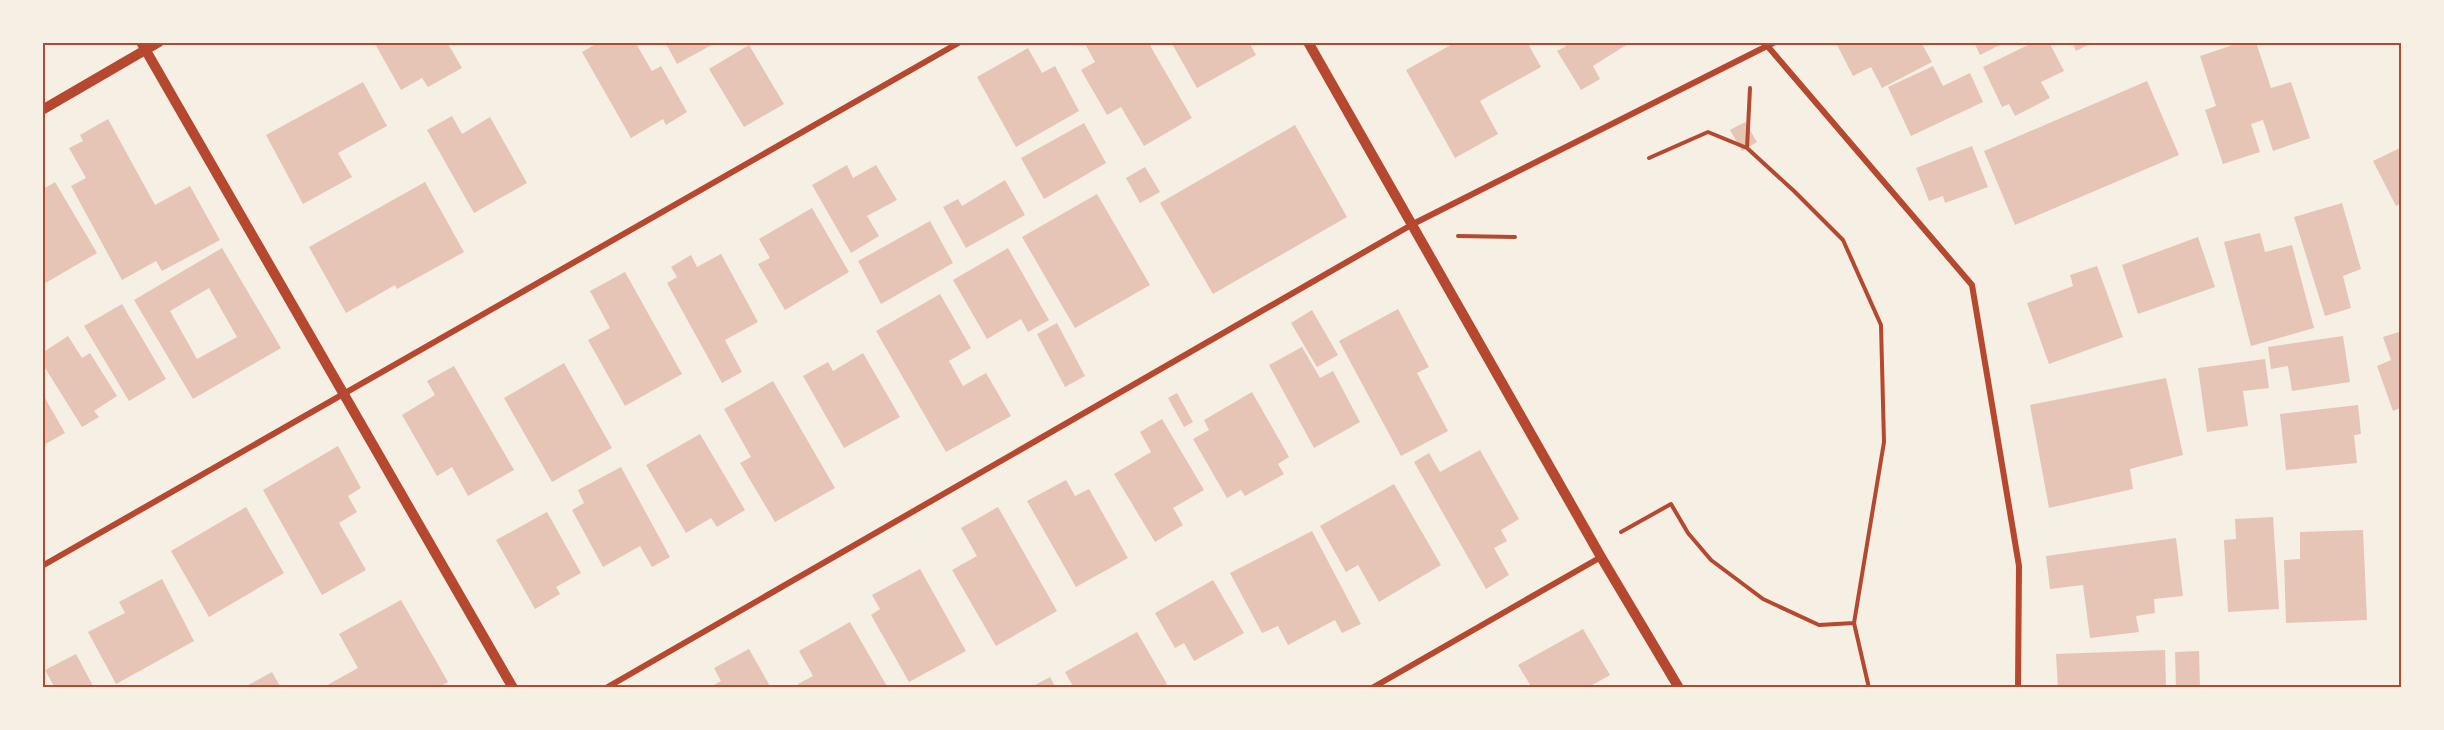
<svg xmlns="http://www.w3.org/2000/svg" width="2444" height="730" font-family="Raleway,sans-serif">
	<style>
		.building { fill: #e6c5b7; fill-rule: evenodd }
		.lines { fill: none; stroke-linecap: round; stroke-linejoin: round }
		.path { stroke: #b5482f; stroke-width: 4 }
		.minor { stroke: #b5482f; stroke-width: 6 }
		.tertiary { stroke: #b5482f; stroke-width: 10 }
		.neatline { fill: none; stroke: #b5482f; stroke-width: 2 }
	</style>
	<rect width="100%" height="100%" fill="#f6efe4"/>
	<path class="building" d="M 374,42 L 447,42 L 462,68 L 428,87 L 422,78 L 401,90 Z
		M 599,42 L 635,42 L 652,71 L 661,66 L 687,112 L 666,125 L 663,119 L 631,138 L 582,52 Z
		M 665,42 L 717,42 L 677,64 Z
		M 1084,42 L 1148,42 L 1192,118 L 1144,146 L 1121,107 L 1107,115 L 1081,70 L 1095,62 Z
		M 1171,42 L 1249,42 L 1256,55 L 1197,88 Z
		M 1456,42 L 1527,42 L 1541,67 L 1480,101 L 1498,134 L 1455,158 L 1406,70 Z
		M 1563,42 L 1631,42 L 1593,66 L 1600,79 L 1581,90 L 1557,51 L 1566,46 Z
		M 1843,42 L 1921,42 L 1932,62 L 1882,88 L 1871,67 L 1853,76 L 1837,45 Z
		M 1974,42 L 2006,42 L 1980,55 Z
		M 2034,42 L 2049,42 L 2064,71 L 2041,82 L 2050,98 L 2015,116 L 2009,104 L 2002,107 L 1983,67 Z
		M 2072,42 L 2094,42 L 2076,51 Z
		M 2242,42 L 2256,42 L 2271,88 L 2291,82 L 2310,138 L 2273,151 L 2263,120 L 2251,124 L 2260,152 L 2223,164 L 2205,110 L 2216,106 L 2200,56 Z
		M 749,45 L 784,104 L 744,127 L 709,69 Z
		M 1028,48 L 1042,73 L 1055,66 L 1079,111 L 1016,147 L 977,77 Z
		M 1933,66 L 1943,86 L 1970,73 L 1983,102 L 1911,136 L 1888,87 Z
		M 2147,81 L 2179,155 L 2015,225 L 1984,151 Z
		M 363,82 L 387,126 L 338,153 L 352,177 L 303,204 L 266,135 Z
		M 452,116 L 462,134 L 490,117 L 527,183 L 474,213 L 427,130 Z
		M 108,119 L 155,205 L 190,186 L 220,240 L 162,271 L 156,261 L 122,280 L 71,186 L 86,178 L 69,148 L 83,141 L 80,135 Z
		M 1745,122 L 1757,142 L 1742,151 L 1730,130 Z
		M 1084,123 L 1106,163 L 1044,199 L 1021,158 Z
		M 1295,125 L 1347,217 L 1213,294 L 1160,203 Z
		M 1972,146 L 1988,187 L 1945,203 L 1943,196 L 1929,201 L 1916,168 Z
		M 2402,147 L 2402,203 L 2396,206 L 2373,161 Z
		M 847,165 L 853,178 L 876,165 L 897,200 L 867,216 L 879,236 L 851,253 L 812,185 Z
		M 1145,167 L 1160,192 L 1140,203 L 1126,178 Z
		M 1005,180 L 1025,215 L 966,248 L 943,207 L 958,199 L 962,206 Z
		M 55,182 L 97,253 L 42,285 L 42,190 Z
		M 425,182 L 464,252 L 397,289 L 395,285 L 346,313 L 309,247 Z
		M 1097,194 L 1150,285 L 1075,328 L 1022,237 Z
		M 2342,203 L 2361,269 L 2343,276 L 2351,308 L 2325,316 L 2294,217 Z
		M 812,208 L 849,272 L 785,310 L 758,264 L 770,258 L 759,239 Z
		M 930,221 L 953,263 L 881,304 L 858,261 Z
		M 2260,233 L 2265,252 L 2292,245 L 2314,328 L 2251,346 L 2224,242 Z
		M 2198,237 L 2215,287 L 2138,314 L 2122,265 Z
		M 222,248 L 281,348 L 193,399 L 134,300 ZM 209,288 L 237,337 L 197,359 L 170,311 Z
		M 1008,248 L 1049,320 L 1028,332 L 1021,319 L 987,339 L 953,280 Z
		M 721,254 L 758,322 L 725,340 L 742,372 L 722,383 L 667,283 L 677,277 L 671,267 L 691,255 L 697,267 Z
		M 2097,266 L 2123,337 L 2049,364 L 2027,303 L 2073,286 L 2070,275 Z
		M 625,272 L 682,374 L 625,406 L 588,340 L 610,328 L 590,291 Z
		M 940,294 L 971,348 L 949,361 L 963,386 L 986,373 L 1011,416 L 946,452 L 876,331 Z
		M 122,304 L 166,379 L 129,401 L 84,326 Z
		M 1398,309 L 1429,367 L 1417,373 L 1448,431 L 1401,456 L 1339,341 Z
		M 1312,310 L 1338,355 L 1317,367 L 1291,323 Z
		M 1057,323 L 1085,376 L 1065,387 L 1037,334 Z
		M 2402,331 L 2402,407 L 2393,411 L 2377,366 L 2391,360 L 2383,337 Z
		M 68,336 L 82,358 L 90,353 L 117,396 L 94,411 L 99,417 L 82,427 L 42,363 L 42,353 Z
		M 2343,336 L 2350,382 L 2292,391 L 2288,366 L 2271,369 L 2268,347 Z
		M 1302,347 L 1320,378 L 1333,371 L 1360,422 L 1314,448 L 1269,365 Z
		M 863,353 L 900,417 L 844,448 L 803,376 L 828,362 L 833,371 Z
		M 2265,359 L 2269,388 L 2243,391 L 2248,426 L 2207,432 L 2198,368 Z
		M 564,363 L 612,448 L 552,482 L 504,398 Z
		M 454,366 L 514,470 L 468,496 L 452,467 L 437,476 L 402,415 L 435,395 L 427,381 Z
		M 2166,378 L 2183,455 L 2130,469 L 2133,489 L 2049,508 L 2030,405 Z
		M 773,381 L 835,488 L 775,522 L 740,463 L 751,457 L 724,409 Z
		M 1252,392 L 1289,457 L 1278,464 L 1284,474 L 1245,496 L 1241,490 L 1227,498 L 1193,439 L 1209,430 L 1204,420 Z
		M 42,393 L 65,433 L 42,446 Z
		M 1177,393 L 1193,422 L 1184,427 L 1168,398 Z
		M 2358,405 L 2361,434 L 2354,435 L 2357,463 L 2286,470 L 2280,414 Z
		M 1162,419 L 1204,490 L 1173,508 L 1183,525 L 1155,542 L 1114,474 L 1151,452 L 1140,432 Z
		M 700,434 L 745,510 L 717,527 L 711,518 L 686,533 L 646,465 Z
		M 338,446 L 361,488 L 348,496 L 357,512 L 339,523 L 366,570 L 322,595 L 263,490 Z
		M 1480,450 L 1519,519 L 1501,530 L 1507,541 L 1494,548 L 1509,575 L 1486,589 L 1414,462 L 1429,453 L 1440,472 Z
		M 621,467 L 670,557 L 652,567 L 640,546 L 603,567 L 572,510 L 584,503 L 578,490 Z
		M 1066,480 L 1075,496 L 1089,489 L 1128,558 L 1076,587 L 1027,501 Z
		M 1394,484 L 1441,565 L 1379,602 L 1358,565 L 1346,572 L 1320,526 Z
		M 246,507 L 284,573 L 209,617 L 171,551 Z
		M 998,507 L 1057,611 L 996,646 L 952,570 L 977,556 L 961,528 Z
		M 547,512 L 581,573 L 556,587 L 560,594 L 535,609 L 496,540 Z
		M 2273,517 L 2279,609 L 2228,612 L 2224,540 L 2236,539 L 2235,519 Z
		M 2363,530 L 2367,620 L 2286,623 L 2284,560 L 2300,559 L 2300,532 Z
		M 1312,531 L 1361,624 L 1342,633 L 1335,620 L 1288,645 L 1278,626 L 1262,633 L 1230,573 Z
		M 2176,538 L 2183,596 L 2154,599 L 2155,613 L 2136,616 L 2139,632 L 2090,638 L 2083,585 L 2050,589 L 2046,556 Z
		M 920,569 L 966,651 L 909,682 L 871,615 L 880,609 L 872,595 Z
		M 162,579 L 194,641 L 116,684 L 88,632 L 125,613 L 119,602 Z
		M 1213,580 L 1244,633 L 1194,661 L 1184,643 L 1175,648 L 1155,613 Z
		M 401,600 L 448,682 L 438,688 L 322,688 L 358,668 L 339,634 Z
		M 850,622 L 888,688 L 800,688 L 798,684 L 813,676 L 799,651 Z
		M 1583,629 L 1610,675 L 1587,688 L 1532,688 L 1518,665 Z
		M 1137,632 L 1167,684 L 1160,688 L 1074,688 L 1065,672 Z
		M 749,649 L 771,688 L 709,688 L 721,681 L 714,668 Z
		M 2165,650 L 2166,688 L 2058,688 L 2056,654 Z
		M 2199,651 L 2200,688 L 2176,688 L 2175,652 Z
		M 76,654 L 94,688 L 55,688 L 45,670 Z
		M 272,672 L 281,688 L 243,688 Z
		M 1050,677 L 1056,688 L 1030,688 Z"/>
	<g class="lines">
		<path class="path" d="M 1750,88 L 1747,148 L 1794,191 L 1843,240 L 1881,325 L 1884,442 L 1854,623 L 1869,688
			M 1649,158 L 1708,132 L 1747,148
			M 1458,236 L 1515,237
			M 1621,532 L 1671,504 L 1688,533 L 1711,560 L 1763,599 L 1819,625 L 1854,623"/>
		<path class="minor" d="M 1764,42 L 1972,285 L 2019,566 L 2018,688
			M 42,566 L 960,42
			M 606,688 L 1413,224 L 1775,42
			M 1372,688 L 1601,557"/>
		<path class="tertiary" d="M 141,42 L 513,688
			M 1308,42 L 1601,557 L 1679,688
			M 42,110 L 159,42"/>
	</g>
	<rect width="2444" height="730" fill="none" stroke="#f6efe4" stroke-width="87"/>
	<rect x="44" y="44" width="2356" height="642" class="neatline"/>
</svg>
